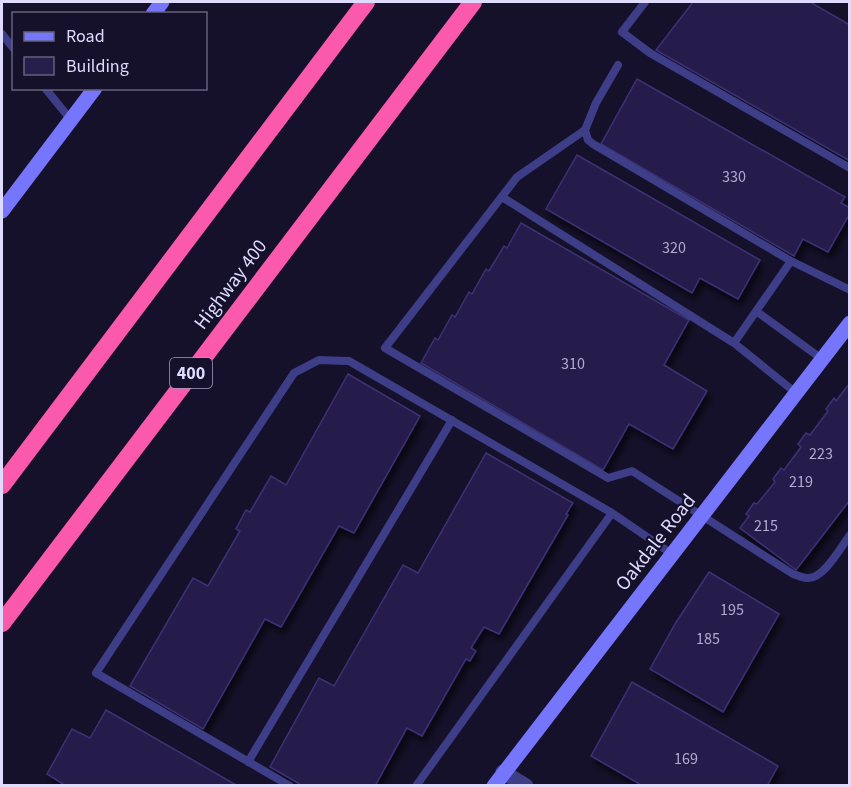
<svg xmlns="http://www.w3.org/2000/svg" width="851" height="787" font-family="'Source Sans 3',sans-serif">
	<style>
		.building { fill: #261e4b; stroke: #3c3176; stroke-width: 1.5; filter: url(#shadow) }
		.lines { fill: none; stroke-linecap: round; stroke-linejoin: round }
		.lane { stroke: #3e3e88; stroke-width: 8 }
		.street { stroke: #3e3e88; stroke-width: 15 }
		.secondary { stroke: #7576fc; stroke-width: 15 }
		.highway { stroke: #fb59ac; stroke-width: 18 }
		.labels { text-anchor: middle; stroke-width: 4.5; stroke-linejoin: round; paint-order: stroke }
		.number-label { font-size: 16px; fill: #b0acd1 }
		.shield { fill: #15112a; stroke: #a29ebe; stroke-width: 1.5 }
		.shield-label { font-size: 18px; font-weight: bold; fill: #dedbfe }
		.street-label { font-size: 20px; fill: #dedbfe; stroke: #15112a }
	</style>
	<defs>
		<filter id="shadow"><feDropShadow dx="3.5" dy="6" stdDeviation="3" flood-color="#0009"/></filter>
	</defs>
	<rect width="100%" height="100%" fill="#15112a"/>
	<path class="building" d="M 693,2 L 810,2 L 850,25 L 850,161 L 656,50 Z
		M 637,79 L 845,197 L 841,203 L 850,208 L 850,213 L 828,252 L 803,239 L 794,256 L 601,144 Z
		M 577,155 L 760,260 L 738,299 L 700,278 L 692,293 L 546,209 Z
		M 521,223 L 689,320 L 664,365 L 707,391 L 673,449 L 629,424 L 603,470 L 421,363 L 435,338 L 438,340 L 452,315 L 455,317 L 469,292 L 472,294 L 486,269 L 489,271 L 504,246 L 507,248 Z
		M 348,374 L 420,416 L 354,533 L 339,526 L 281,627 L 265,619 L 203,729 L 130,686 L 193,578 L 208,586 L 240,531 L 236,529 L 246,510 L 250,512 L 271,476 L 286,485 Z
		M 850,383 L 850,500 L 796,570 L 740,528 L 749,516 L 746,514 L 754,503 L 757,504 L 775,482 L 773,479 L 781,468 L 784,470 L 801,447 L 798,444 L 806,433 L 810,435 L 828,411 L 826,409 L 834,398 L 836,401 Z
		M 486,453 L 573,503 L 566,514 L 568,515 L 499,634 L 484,627 L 471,648 L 476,651 L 470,661 L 466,659 L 422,736 L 407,728 L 375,786 L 303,786 L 270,767 L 319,678 L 334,686 L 403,565 L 418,573 Z
		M 709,572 L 779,614 L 723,712 L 650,669 L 675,624 Z
		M 632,682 L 778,766 L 767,786 L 643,786 L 591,756 Z
		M 106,710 L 238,786 L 62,786 L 63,784 L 47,774 L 72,729 L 90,738 Z"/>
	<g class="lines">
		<path class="lane" d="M 645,2 L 622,32 L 650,53 L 850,168
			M 2,34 L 14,49
			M 618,65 L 596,103 L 585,130 L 588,140 L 593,144 L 791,261 L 850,290
			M 45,88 L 71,120
			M 585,130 L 517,177 L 385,348 L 608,478 L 632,471 L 793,574 C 797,575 802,578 807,578 C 823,580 841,547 850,535
			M 502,197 L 734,343 L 796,393
			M 756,311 L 822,359
			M 734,343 L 791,261
			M 248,762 L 452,420
			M 290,786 L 96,673 L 294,373 L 319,360 L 349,361 L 612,513 L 672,554
			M 416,786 L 612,513"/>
		<path class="street" d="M 503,772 L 526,786"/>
		<path class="secondary" d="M 153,14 L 162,2
			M 2,211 L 95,88
			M 494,786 L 850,323"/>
		<path class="highway" d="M 2,485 L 366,2
			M 2,623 L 473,2"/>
	</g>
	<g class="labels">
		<g class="number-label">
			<text x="734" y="182">330</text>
			<text x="674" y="253">320</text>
			<text x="573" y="369">310</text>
			<text x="821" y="459">223</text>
			<text x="801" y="487">219</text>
			<text x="766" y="531">215</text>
			<text x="732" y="615">195</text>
			<text x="708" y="644">185</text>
			<text x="686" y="764">169</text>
		</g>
		<rect class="shield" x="170" y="358" width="42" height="30" rx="4.5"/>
		<g class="shield-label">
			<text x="191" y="379">400</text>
		</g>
		<g class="street-label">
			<text transform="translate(230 284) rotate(-53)" y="7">Highway 400</text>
			<text transform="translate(655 542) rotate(-52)" y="7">Oakdale Road</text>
		</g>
	</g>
	<rect width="851" height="787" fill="none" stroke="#dedbfe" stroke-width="6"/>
	<rect x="12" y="12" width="195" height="78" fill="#15112a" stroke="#65627f" stroke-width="1.5"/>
	<rect x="24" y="32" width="30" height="9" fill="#7576fc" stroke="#65627f" stroke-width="1.5"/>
	<text x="66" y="42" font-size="18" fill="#dedbfe">Road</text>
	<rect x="24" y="57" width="30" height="18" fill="#261e4b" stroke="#65627f" stroke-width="1.5"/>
	<text x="66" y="72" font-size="18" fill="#dedbfe">Building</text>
</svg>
